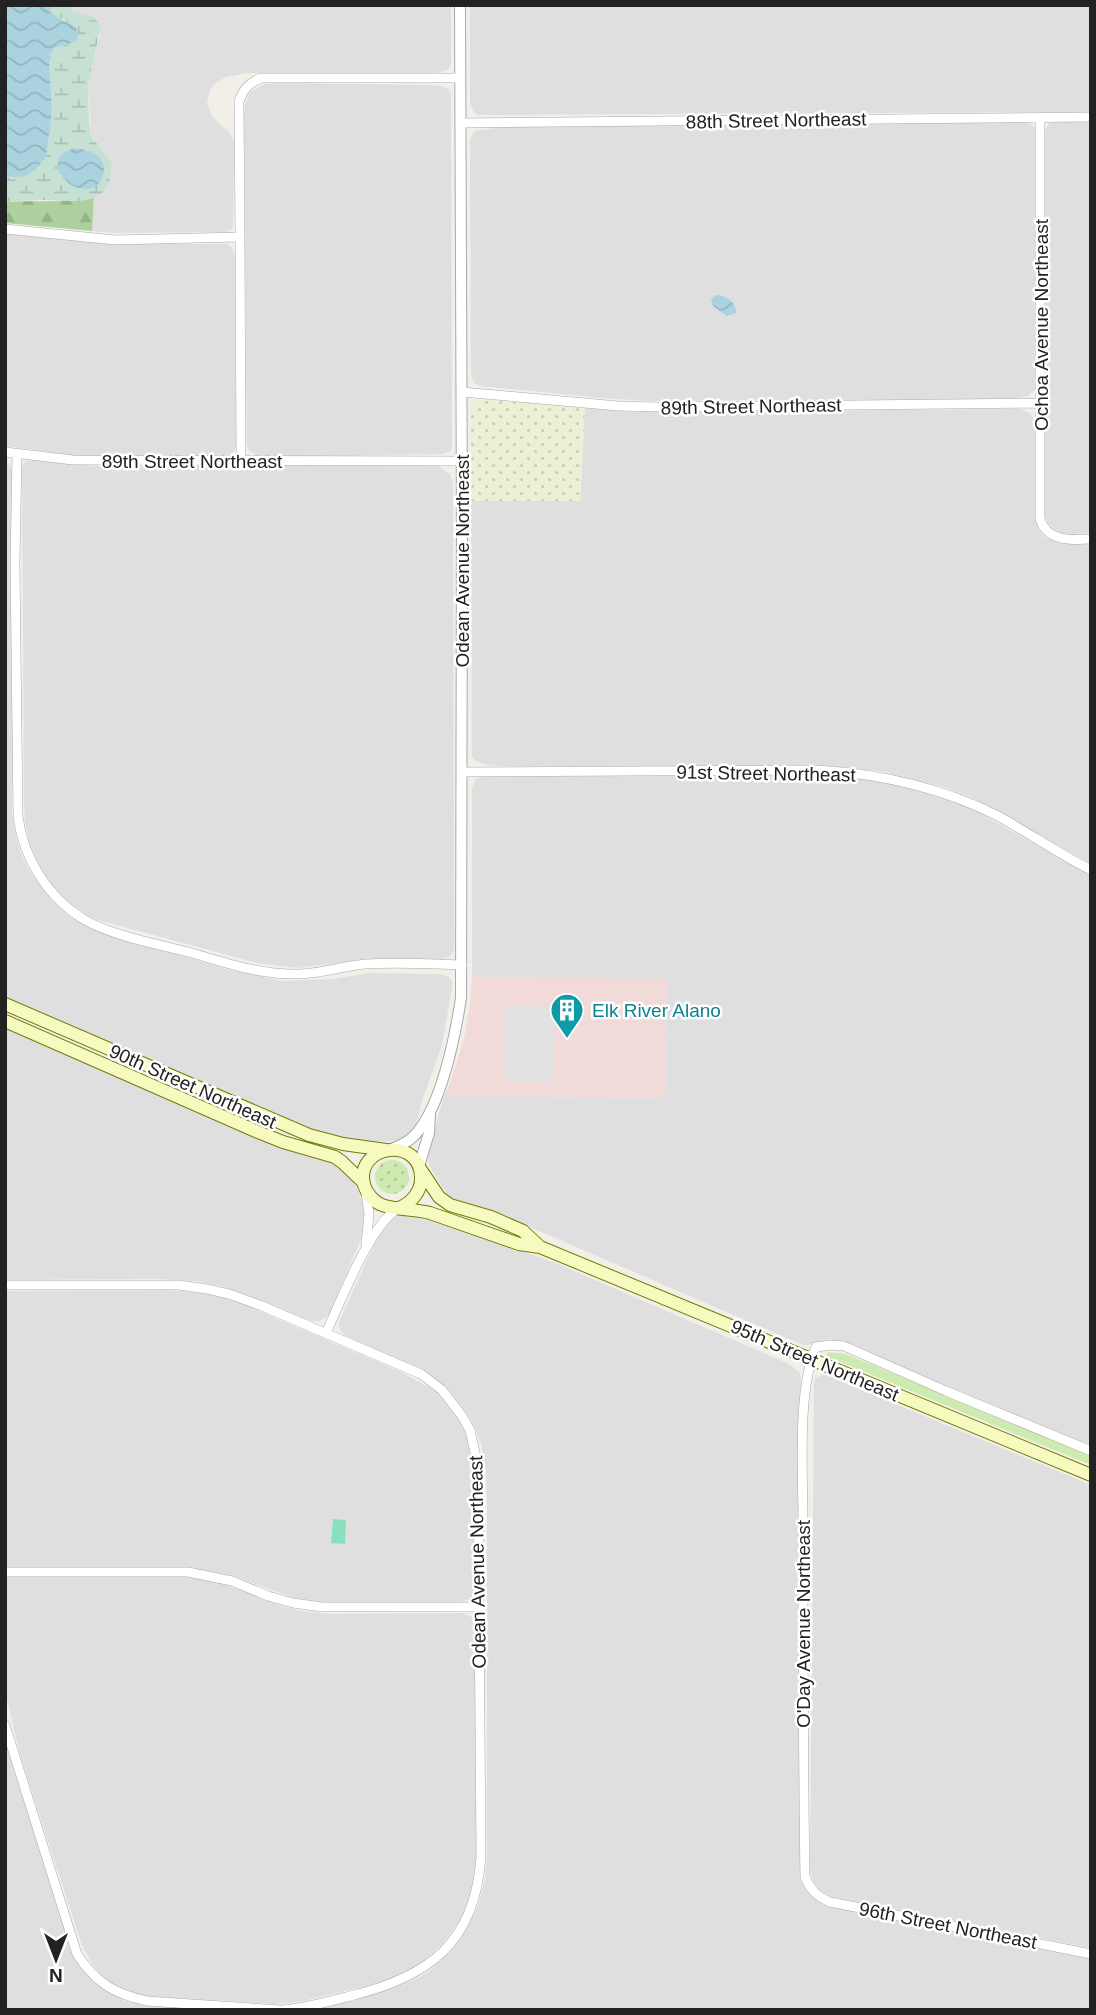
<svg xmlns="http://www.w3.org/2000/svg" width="1096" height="2015" font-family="Helvetica,sans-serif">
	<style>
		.residential { fill: #e0dfdf }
		.commercial { fill: #f2dad9 }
		.farmland { fill: url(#farmland-dots) }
		.grass { fill: #cdebb0 }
		.forest { fill: url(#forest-firs) }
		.wetland { fill: url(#wetland-marsh) }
		.garden { fill: url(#garden-dots) }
		.pitch { fill: #88e0be }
		.parking { fill: #e2e2e2 }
		.water { fill: url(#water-waves) }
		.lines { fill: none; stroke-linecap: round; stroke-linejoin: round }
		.minor-casing { stroke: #a9a9a9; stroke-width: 10 }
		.tertiary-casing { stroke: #a9a9a9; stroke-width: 12 }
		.secondary-casing { stroke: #707d05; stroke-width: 14 }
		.minor { stroke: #fff; stroke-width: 9 }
		.tertiary { stroke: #fff; stroke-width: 10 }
		.secondary { stroke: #f7fabf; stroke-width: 12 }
		.labels { text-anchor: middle; stroke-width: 5; stroke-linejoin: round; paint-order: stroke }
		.street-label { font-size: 19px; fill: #222; stroke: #fff }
		.culture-label { font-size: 19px; fill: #0d838f; stroke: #fff; text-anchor: start }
	</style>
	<defs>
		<pattern id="farmland-dots" width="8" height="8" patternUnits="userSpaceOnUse" patternTransform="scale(1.75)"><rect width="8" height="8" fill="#eef0d5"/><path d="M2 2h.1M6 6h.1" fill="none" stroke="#ccceb7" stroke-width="1.8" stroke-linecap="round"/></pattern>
		<pattern id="forest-firs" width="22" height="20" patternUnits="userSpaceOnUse" patternTransform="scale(1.75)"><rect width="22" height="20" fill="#add19e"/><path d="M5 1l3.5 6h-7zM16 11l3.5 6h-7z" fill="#95b388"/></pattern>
		<pattern id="wetland-marsh" width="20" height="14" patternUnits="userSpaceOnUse" patternTransform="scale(1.75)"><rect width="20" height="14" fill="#c6e0d4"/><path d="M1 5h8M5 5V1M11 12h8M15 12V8" fill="none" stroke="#aac0b6"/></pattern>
		<pattern id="garden-dots" width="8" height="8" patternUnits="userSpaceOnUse" patternTransform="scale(1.75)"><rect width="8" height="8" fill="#cdebb0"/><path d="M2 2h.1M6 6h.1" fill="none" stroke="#b0c997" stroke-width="1.8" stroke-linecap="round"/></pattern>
		<pattern id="water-waves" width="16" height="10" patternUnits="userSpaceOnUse" patternTransform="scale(1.75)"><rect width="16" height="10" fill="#aad3df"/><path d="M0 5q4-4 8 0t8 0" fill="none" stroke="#92b5bf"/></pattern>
	</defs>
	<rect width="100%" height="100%" fill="#f2efe9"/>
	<path class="residential" d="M 79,5 L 451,5 L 451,65 L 448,70 L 437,73 L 247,73 L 226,77 L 216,83 L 210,90 L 207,103 L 211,114 L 218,123 L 229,132 L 234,142 L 233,226 L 231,230 L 226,232 L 114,233 L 92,231 L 94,198 L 105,190 L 111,176 L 112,163 L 91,136 L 88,87 L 100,33 L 82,15 L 73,12 L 71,9 L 73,6 Z
		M 470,5 L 1091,5 L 1091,112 L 478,115 L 473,111 L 470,103 Z
		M 274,83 L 433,85 L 445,87 L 449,90 L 451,94 L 452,443 L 451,450 L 448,452 L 442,454 L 259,457 L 249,450 L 247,445 L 244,115 L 245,105 L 250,92 L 265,84 Z
		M 1028,121 L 1036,129 L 1036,383 L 1035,389 L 1028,396 L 1014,399 L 649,401 L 602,398 L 479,386 L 473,382 L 471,371 L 470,139 L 475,131 L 502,127 Z
		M 1055,122 L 1091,122 L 1091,533 L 1063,534 L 1057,531 L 1048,523 L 1045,515 L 1044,132 L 1049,123 Z
		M 5,233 L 109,244 L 227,244 L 232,248 L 235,257 L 236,446 L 234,452 L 226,457 L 221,457 L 78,456 L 5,446 Z
		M 585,408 L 633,412 L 1020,409 L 1030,413 L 1035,421 L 1036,523 L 1039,531 L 1045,538 L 1062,544 L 1091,544 L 1091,864 L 971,797 L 941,786 L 880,771 L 821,766 L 496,766 L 487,765 L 475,761 L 472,757 L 471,501 L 580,501 Z
		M 5,458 L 12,468 L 12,811 L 15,832 L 20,851 L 28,869 L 54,903 L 71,918 L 98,931 L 226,969 L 282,981 L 333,979 L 370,973 L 439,974 L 448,976 L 452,981 L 452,988 L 442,1045 L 422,1101 L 415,1128 L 404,1138 L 395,1141 L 365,1142 L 313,1132 L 5,998 Z
		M 35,460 L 97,466 L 438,466 L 450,474 L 453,482 L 454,949 L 451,955 L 440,961 L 371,959 L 297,968 L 257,963 L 98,920 L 84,913 L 65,899 L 49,882 L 38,864 L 30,845 L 25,823 L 24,802 L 22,471 L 23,464 L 26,461 Z
		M 813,775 L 859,779 L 896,785 L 926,792 L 956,802 L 978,812 L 1091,876 L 1091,1446 L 925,1377 L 855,1345 L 829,1339 L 808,1345 L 803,1345 L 516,1221 L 457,1201 L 446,1193 L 429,1165 L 428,1155 L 444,1095 L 665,1098 L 667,980 L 472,977 L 472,789 L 476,779 L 482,777 Z
		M 5,1025 L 329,1160 L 341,1167 L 352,1180 L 364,1202 L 364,1225 L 362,1237 L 330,1313 L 326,1317 L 320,1321 L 311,1321 L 226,1287 L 196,1281 L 156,1279 L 5,1280 Z
		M 399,1215 L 438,1222 L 553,1262 L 787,1363 L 799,1372 L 801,1378 L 800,1879 L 811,1896 L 828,1905 L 1091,1957 L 1091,2010 L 314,2010 L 393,1988 L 418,1978 L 433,1968 L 450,1952 L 465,1931 L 478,1906 L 485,1880 L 487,1857 L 487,1504 L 486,1470 L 481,1443 L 472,1421 L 453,1395 L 434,1378 L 420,1370 L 344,1335 L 339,1327 L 339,1322 L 383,1225 L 392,1216 Z
		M 169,1290 L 207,1293 L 240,1303 L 399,1371 L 436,1391 L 449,1406 L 461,1423 L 470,1446 L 474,1465 L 475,1587 L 472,1598 L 462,1602 L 340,1604 L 295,1598 L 230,1575 L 176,1567 L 5,1567 L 5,1291 Z
		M 821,1375 L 825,1375 L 1091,1485 L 1091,1948 L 832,1897 L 820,1890 L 813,1882 L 810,1870 L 814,1383 L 816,1378 Z
		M 169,1576 L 200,1578 L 230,1586 L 281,1606 L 301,1611 L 332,1614 L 464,1613 L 473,1618 L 475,1623 L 477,1854 L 474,1882 L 470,1899 L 460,1921 L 445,1941 L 426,1959 L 405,1973 L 382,1982 L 303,2001 L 276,2004 L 145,1996 L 126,1991 L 111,1983 L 100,1974 L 91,1962 L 82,1945 L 21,1758 L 5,1691 L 5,1577 Z
		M 5,1739 L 58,1903 L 71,1952 L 81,1968 L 96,1984 L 124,2001 L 141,2005 L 200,2010 L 5,2010 Z"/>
	<path class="commercial" d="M 472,977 L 667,979 L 665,1098 L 444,1095 L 450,1084 L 464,1038 L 470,1004 Z"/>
	<path class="farmland" d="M 480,399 L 585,408 L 580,501 L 471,501 L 471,411 L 474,403 Z"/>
	<path class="grass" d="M 828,1352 L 846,1354 L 1091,1455 L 1091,1465 L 826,1356 Z"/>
	<path class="forest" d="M 94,198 L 92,231 L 5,223 L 5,202 C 35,200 65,203 94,198 Z"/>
	<path class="wetland" d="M 51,5 L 79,5 L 73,6 L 71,9 L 73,12 L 92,16 L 101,25 L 88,87 L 89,121 L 91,136 L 112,163 C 111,172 111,183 105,190 C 91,206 63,200 45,200 C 32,200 18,201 5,202 L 5,178 L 12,178 L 47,143 L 52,111 L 49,58 L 54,48 L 69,44 L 66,20 L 55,17 L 49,10 Z"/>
	<path class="garden" d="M375 1177a17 17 0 1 1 34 0a17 17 0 1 1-34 0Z"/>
	<path class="pitch" d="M 333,1519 L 346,1520 L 345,1544 L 331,1543 Z"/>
	<path class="parking" d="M 504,1005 L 554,1007 L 553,1083 L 504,1080 Z"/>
	<path class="water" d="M 5,5 L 51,5 L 49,10 C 56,19 67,21 76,27 L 78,36 L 75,42 L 54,48 L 49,58 L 52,111 L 46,157 L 36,169 L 26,176 L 5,178 Z
		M 76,148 C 88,150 104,154 104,169 C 104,174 102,180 98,184 C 76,205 33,157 76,148 Z
		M 716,295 C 726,296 737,302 736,313 L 727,316 L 713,306 L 711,299 Z"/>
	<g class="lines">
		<defs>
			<path id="minor" d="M 1040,118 L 1040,519 C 1047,542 1072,540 1091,539
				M 461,123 L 1091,117
				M 5,229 L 115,240 L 240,237 L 239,102 C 243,89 249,83 261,78 L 460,78
				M 240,237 L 241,461
				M 462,392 L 618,406 L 657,407 L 1041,403
				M 5,452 L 73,460 L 462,461
				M 17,454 L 15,564 L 18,816 C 23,858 48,898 85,920 C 113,936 161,945 192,953 C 226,963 261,975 297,974 C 321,974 342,966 366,964 C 397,962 430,964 462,965
				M 462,772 L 818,770 C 881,774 941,787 998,816 C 1029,833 1059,854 1091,870
				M 366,1245 L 369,1214 L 366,1193
				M 5,1285 L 179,1285 L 207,1289 L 229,1294 L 262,1306 L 421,1374 L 442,1390 L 462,1416 L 470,1430 L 478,1466 L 481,1857 C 475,1943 429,1977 350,1996 C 327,2002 305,2008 282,2010
				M 326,1333 C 340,1303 371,1224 397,1209
				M 1091,1451 L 946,1391 L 844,1346 L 831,1345 L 816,1347 C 797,1390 803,1473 803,1521 C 803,1640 803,1758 805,1877 C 811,1890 816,1896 830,1902 L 1091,1954
				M 5,1572 L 188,1572 L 232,1581 L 268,1596 L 293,1603 L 322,1607 L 479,1607
				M 5,1725 L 77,1954 C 96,1983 114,1994 147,2001 L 280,2010"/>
			<path id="tertiary" d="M 391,1149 C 400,1146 407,1143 414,1136 C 441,1108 455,1037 461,998 L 462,529 L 460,5
				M 419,1166 L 429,1133 L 430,1115"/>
			<path id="secondary" d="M 5,1004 L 309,1135 L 343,1144 L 386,1150
				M 5,1021 L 258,1132 L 283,1142 L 335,1157 L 342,1162 L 364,1183
				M 421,1170 L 439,1197 L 450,1205 L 491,1217 L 523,1231 L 539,1246
				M 399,1208 C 411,1203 421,1192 421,1179 C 422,1135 354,1144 364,1185 C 367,1194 374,1202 382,1205 C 396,1210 415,1209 430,1213 L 519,1244 L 540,1247 L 1091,1475"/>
		</defs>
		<use href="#minor" class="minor-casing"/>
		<use href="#tertiary" class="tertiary-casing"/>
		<use href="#secondary" class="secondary-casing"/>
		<use href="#minor" class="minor"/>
		<use href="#tertiary" class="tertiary"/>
		<use href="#secondary" class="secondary"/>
	</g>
	<defs>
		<symbol id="building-pin" viewBox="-11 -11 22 30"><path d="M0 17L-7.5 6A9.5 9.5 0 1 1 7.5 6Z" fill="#0f9aa8" stroke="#fff"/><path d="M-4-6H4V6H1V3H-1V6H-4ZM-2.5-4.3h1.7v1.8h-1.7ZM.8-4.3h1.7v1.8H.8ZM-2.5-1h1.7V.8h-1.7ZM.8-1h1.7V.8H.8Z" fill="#fff"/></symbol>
	</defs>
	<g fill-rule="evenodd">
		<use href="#building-pin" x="548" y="991" width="38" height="52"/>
	</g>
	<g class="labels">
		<g class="street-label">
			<text transform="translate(776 120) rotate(-1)" y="7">88th Street Northeast</text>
			<text transform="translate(1041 325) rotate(-90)" y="7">Ochoa Avenue Northeast</text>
			<text transform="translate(751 406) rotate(-1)" y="7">89th Street Northeast</text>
			<text x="192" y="468">89th Street Northeast</text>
			<text transform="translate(462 561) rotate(-90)" y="7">Odean Avenue Northeast</text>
			<text transform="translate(766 773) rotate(1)" y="7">91st Street Northeast</text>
			<text transform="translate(193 1086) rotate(24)" y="7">90th Street Northeast</text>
			<text transform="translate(815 1360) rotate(23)" y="7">95th Street Northeast</text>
			<text transform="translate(477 1562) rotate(-91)" y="7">Odean Avenue Northeast</text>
			<text transform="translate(803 1624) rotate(-90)" y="7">O'Day Avenue Northeast</text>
			<text transform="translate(948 1925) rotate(11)" y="7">96th Street Northeast</text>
		</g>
		<g class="culture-label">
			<text x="592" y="1017">Elk River Alano</text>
		</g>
	</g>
	<rect width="1096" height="2015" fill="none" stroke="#222222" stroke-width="14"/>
	<g transform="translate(56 1959) rotate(180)" stroke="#ffffff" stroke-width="5" paint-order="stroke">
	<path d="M0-5L12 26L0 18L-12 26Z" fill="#222222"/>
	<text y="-10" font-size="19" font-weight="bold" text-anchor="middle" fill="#222222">N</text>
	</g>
</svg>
